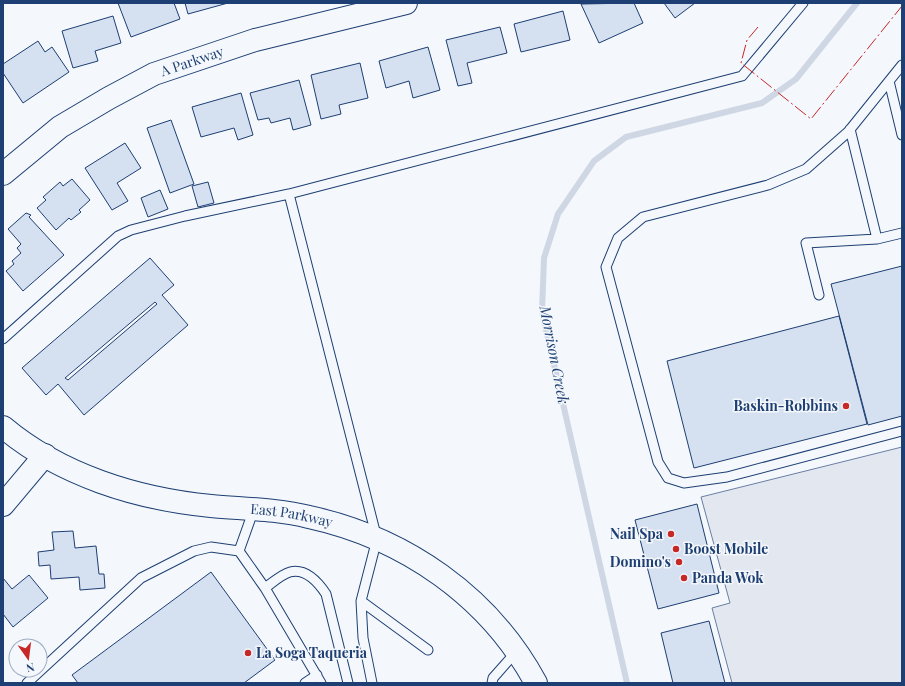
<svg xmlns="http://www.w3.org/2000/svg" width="905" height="686" font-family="'Playfair Display',serif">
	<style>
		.parking { fill: #e3e8f0; stroke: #687fa3 }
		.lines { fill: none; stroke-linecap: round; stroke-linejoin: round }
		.stream { stroke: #cfd7e4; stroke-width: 6 }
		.building { fill: #d5e0f0; stroke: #1d3f73; fill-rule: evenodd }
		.lane-casing { stroke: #1d3f73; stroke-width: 11 }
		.secondary-casing { stroke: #1d3f73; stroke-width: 24 }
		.lane { stroke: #f4f7fb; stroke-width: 9 }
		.secondary { stroke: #f4f7fb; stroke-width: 22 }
		.power { stroke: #c62828; stroke-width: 1; stroke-dasharray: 14 3 2 3; stroke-linecap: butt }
		.poi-dot { fill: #c62828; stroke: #f4f7fb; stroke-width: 1.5 }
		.labels { text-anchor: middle; stroke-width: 3; stroke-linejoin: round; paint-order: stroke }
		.street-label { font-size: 14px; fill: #1d3f73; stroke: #f4f7fb }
		.poi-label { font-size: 14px; font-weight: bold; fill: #1d3f73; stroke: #f4f7fb; text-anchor: end }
		.water-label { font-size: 15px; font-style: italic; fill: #1d3f73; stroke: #f4f7fb }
	</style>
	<rect width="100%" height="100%" fill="#f4f7fb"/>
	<path class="parking" d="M 902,447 L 902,683 L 732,683 L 712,608 L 730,603 L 701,497 Z"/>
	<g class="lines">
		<path class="stream" d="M 627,683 L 542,312 L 544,258 L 558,214 L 594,161 L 626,137 L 762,103 L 796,79 L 857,3"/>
	</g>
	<path class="building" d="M 118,3 L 174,3 L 180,19 L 131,37 Z
		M 185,3 L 228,3 L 188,14 Z
		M 634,3 L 643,23 L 599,43 L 581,4 Z
		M 664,3 L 695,3 L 675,18 Z
		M 563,11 L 570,40 L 521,52 L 514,24 Z
		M 113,16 L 121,43 L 95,51 L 98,61 L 73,68 L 62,31 Z
		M 500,27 L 507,53 L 467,63 L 472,83 L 458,86 L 446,40 Z
		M 38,41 L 45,52 L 52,47 L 69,72 L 23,103 L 3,73 L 3,64 Z
		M 428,47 L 440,90 L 413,98 L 409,81 L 386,88 L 379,61 Z
		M 360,63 L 368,98 L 339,105 L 341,114 L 321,119 L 311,75 Z
		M 299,80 L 311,125 L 293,130 L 290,118 L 271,123 L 269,118 L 258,120 L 250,93 Z
		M 241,93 L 253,135 L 238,140 L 234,128 L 201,137 L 192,107 Z
		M 171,120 L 194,184 L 170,193 L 147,128 Z
		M 125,143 L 141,168 L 117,183 L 128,201 L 112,210 L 85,168 Z
		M 72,179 L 90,200 L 79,210 L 81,212 L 71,220 L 69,218 L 56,230 L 37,208 L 46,200 L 43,197 L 60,182 L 63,186 Z
		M 208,182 L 214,203 L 198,207 L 192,186 Z
		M 160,190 L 168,209 L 148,217 L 141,198 Z
		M 26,213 L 31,215 L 29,217 L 64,255 L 23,291 L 6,271 L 14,264 L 12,261 L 21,253 L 17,248 L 21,244 L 8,229 Z
		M 150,258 L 174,285 L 162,295 L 188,325 L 84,415 L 58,384 L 46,395 L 22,368 ZM 155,302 L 157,304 L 68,380 L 65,378 Z
		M 902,266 L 902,416 L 868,425 L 831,284 Z
		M 839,316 L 867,424 L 694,468 L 667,361 Z
		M 697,504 L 719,593 L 658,609 L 635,520 Z
		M 73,531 L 75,548 L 96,546 L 99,574 L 104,574 L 105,588 L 80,590 L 79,577 L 51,579 L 50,565 L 39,566 L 38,552 L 54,550 L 52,532 Z
		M 211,572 L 275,660 L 244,683 L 78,683 L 72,675 Z
		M 29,575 L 48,598 L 13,627 L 3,614 L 3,578 L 12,589 Z
		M 709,621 L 725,683 L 673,683 L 661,633 Z"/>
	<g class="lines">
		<defs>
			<path id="lane" d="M 902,65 L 848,132 L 806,169 L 768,185 L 643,217 L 618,238 L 606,267 L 658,462 L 668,478 L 684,483 L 727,477 L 902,431
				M 889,81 L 902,135
				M 850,129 L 877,239
				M 289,194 L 742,76 L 803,3
				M 819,295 L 806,243 L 877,239 L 902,233
				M 3,339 L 118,236 L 131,230 L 185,216 L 289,194 L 377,539 L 361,601 L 363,638 L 372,683
				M 239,551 L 254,509
				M 265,588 C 272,583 282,574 290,572 C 306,568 318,582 326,594 L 348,683
				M 361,601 L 428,650
				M 27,683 L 141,578 L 194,551 L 211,547 L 239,551 L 265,588 L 321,683
				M 305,683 L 317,675
				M 492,683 L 493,678 L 516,652"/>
			<g id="secondary">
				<path id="s1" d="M 3,174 L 60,127 L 109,98 L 154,74 L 255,40 L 406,3"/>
				<path id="s2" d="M 3,427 C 60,475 137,499 211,506 C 244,509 277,509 309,517 C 405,538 489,596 536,683"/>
				<path d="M 3,505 L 45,455"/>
			</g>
		</defs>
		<use href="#lane" class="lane-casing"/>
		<use href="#secondary" class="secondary-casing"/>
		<use href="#lane" class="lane"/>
		<use href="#secondary" class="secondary"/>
		<path class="power" d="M 758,27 L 747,40 L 741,63 L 811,119 L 902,6"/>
	</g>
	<g class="poi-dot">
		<circle cx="846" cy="406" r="4"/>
		<circle cx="671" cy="534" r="4"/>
		<circle cx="676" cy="549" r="4"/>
		<circle cx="679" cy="562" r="4"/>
		<circle cx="684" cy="578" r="4"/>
		<circle cx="248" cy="653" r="4"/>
	</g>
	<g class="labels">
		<g class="street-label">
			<text dy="5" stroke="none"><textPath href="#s1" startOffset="222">A Parkway</textPath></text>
			<text dy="5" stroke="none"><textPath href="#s2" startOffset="307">East Parkway</textPath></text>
		</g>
		<g class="poi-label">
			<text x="838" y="411">Baskin-Robbins</text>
			<text x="663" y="539">Nail Spa</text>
			<text x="684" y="554" text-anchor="start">Boost Mobile</text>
			<text x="671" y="567">Domino's</text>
			<text x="692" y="583" text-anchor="start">Panda Wok</text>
			<text x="256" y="658" text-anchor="start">La Soga Taqueria</text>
		</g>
		<g class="water-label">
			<text transform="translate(554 355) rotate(79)" y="5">Morrison Creek</text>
		</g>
	</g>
	<rect width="905" height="686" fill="none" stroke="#1d3f73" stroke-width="8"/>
	<g transform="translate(28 658) rotate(166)"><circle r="19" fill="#f4f7fb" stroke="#9eadc5"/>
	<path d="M0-3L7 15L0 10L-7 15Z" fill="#c62828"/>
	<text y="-6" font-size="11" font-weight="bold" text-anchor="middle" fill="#1d3f73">N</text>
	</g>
</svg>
